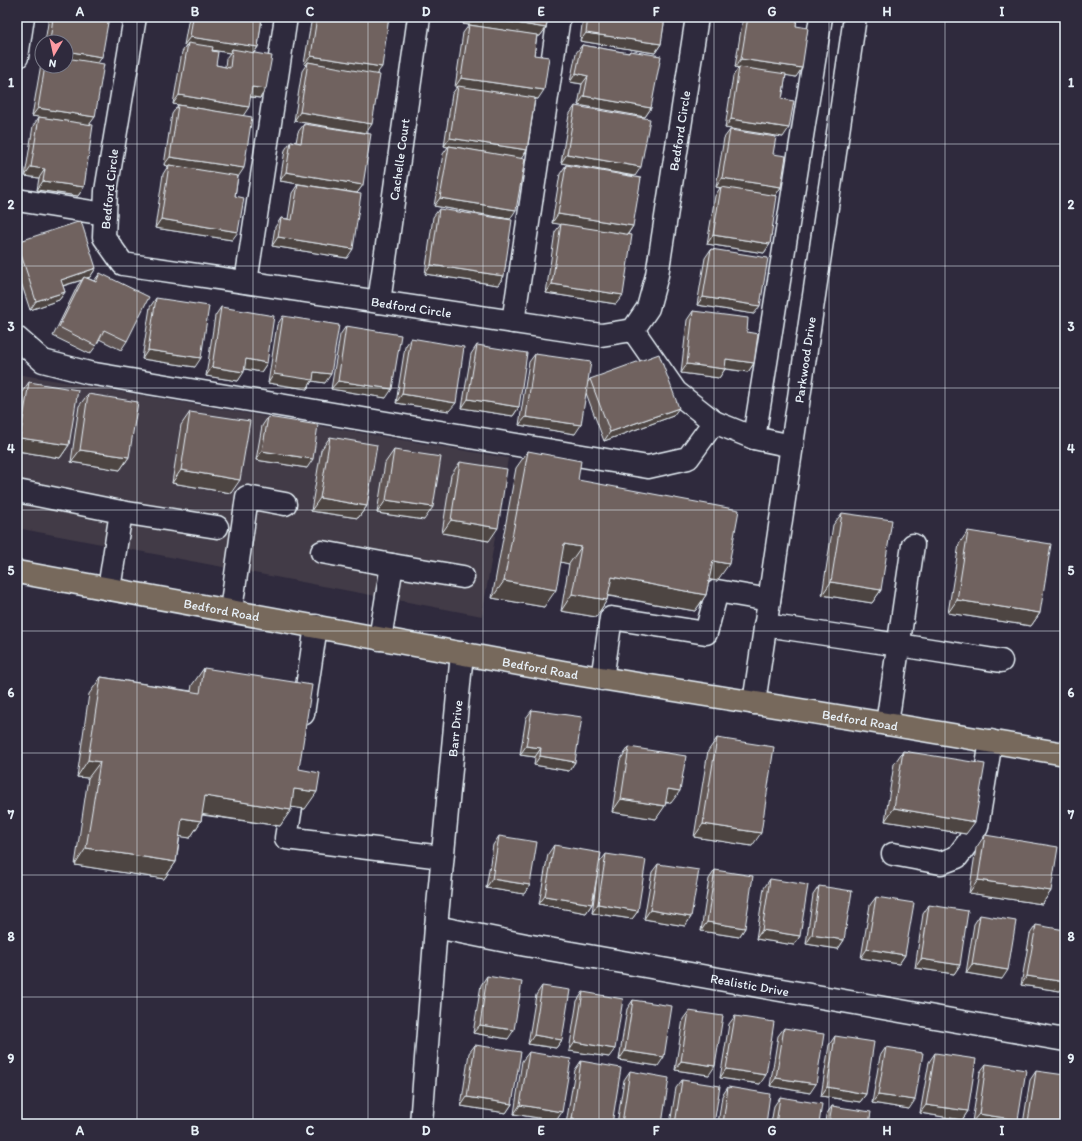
<svg xmlns="http://www.w3.org/2000/svg" width="1082" height="1141" font-family="Itim,sans-serif">
	<style>
		.built { fill: #423b47 }
		.lines { fill: none; stroke-linecap: round; stroke-linejoin: round }
		.minor-casing { stroke: #e8f1f8; stroke-width: 25 }
		.major-casing { stroke: #e8f1f8; stroke-width: 25 }
		.minor { stroke: #2f2a3d; stroke-width: 22 }
		.major { stroke: #77695c; stroke-width: 22 }
		.wall { fill: #605452; stroke: #e8f1f8; fill-rule: evenodd }
		.shaded-wall { fill: #4e4542; stroke: #e8f1f8 }
		.building { fill: #70625f; stroke: #e8f1f8 }
		.grid { fill: none; stroke: #e8f1f8; stroke-width: 1; stroke-opacity: 0.55 }
		.labels { text-anchor: middle; stroke-width: 3.5; stroke-linejoin: round; paint-order: stroke }
		.street-label { font-size: 13px; fill: #e8f1f8; stroke: #2f2a3d }
		.neatline { fill: none; stroke: #e8f1f8; stroke-width: 1.5 }
		.grid-label { font-size: 13px; text-anchor: middle; font-weight: bold; fill: #e8f1f8 }
	</style>
	<rect width="100%" height="100%" fill="#2f2a3d"/>
	<filter id="ink" filterUnits="userSpaceOnUse"><feTurbulence type="fractalNoise" baseFrequency=".025" numOctaves="2"/><feDisplacementMap in="SourceGraphic" scale="8" xChannelSelector="R" yChannelSelector="G"/><feConvolveMatrix kernelMatrix="1 2 1 2 8 2 1 2 1" color-interpolation-filters="sRGB"/></filter>
	<g filter="url(#ink)">
		<path class="built" d="M 17,374 L 508,458 L 482,616 L 17,528 Z"/>
		<g class="lines">
			<defs>
				<g id="minor">
					<path id="s1" d="M 135,17 L 106,191 L 104,237 L 123,264 L 601,335 L 633,330 L 648,308 L 657,275 L 697,17"/>
					<path d="M 17,57 L 23,17"/>
					<path d="M 17,200 L 105,214"/>
					<path d="M 246,282 L 286,17"/>
					<path id="s2" d="M 379,302 L 419,17"/>
					<path d="M 513,322 L 559,17"/>
					<path d="M 633,330 L 676,392 L 714,422 L 754,438 L 792,446"/>
					<path d="M 17,338 L 43,361 L 89,373 L 648,467 L 688,458 L 714,422"/>
					<path d="M 754,438 L 821,17"/>
					<path d="M 17,491 L 121,512 L 109,589"/>
					<path d="M 121,512 L 217,527"/>
					<path d="M 322,552 L 392,565"/>
					<path d="M 231,610 L 247,497 L 285,504"/>
					<path d="M 765,625 L 899,645 L 1001,661"/>
					<path d="M 380,639 L 392,565 L 463,577"/>
					<path d="M 602,679 L 611,618 L 706,633 L 717,591 L 769,600"/>
					<path id="s3" d="M 754,703 L 855,17"/>
					<path d="M 303,714 L 316,626"/>
					<path d="M 887,724 L 913,545"/>
					<path d="M 291,807 L 286,838 L 442,857"/>
					<path d="M 893,854 L 941,863 L 957,857 L 969,841 L 977,827 L 991,741"/>
					<path id="s4" d="M 436,927 L 526,945 L 1065,1040"/>
					<path id="s5" d="M 421,1124 L 436,927 L 462,653"/>
				</g>
				<g id="major">
					<path id="s6" d="M 17,572 L 563,672 L 887,724 L 1065,754"/>
				</g>
			</defs>
			<use href="#minor" class="minor-casing"/>
			<use href="#major" class="major-casing"/>
			<use href="#minor" class="minor"/>
			<use href="#major" class="major"/>
		</g>
		<path class="wall" d="M 49,17 L 109,17 L 98,63 L 90,125 L 84,187 L 78,196 L 37,190 L 39,178 L 25,176 L 33,126 L 39,117 L 32,116 L 41,64 L 42,62 L 42,66 L 66,66 L 66,42 L 45,42 Z
			M 189,17 L 262,17 L 258,47 L 254,53 L 260,98 L 250,97 L 243,116 L 238,177 L 235,196 L 232,240 L 155,228 L 163,174 L 168,166 L 164,165 L 172,114 L 178,105 L 216,112 L 173,104 L 182,52 L 186,46 L 184,45 ZM 212,50 L 230,53 L 226,58 L 225,67 L 216,65 L 212,51 Z
			M 312,17 L 389,17 L 377,74 L 366,133 L 294,121 L 302,71 L 306,65 L 304,64 Z
			M 464,17 L 548,17 L 546,28 L 540,36 L 537,36 L 534,55 L 538,99 L 535,99 L 527,150 L 522,158 L 510,219 L 434,206 L 443,154 L 448,147 L 444,146 L 452,94 L 457,87 L 455,87 L 463,33 L 469,25 L 463,24 Z
			M 583,17 L 665,17 L 661,44 L 655,53 L 580,41 Z
			M 743,17 L 797,17 L 796,26 L 796,77 L 786,75 L 782,99 L 783,137 L 725,128 L 733,76 L 738,68 L 735,67 Z
			M 582,45 L 628,53 L 630,51 L 651,108 L 645,117 L 578,105 L 582,84 L 570,82 L 576,53 Z
			M 575,106 L 635,176 L 561,163 L 569,115 Z
			M 304,124 L 363,185 L 357,193 L 280,181 L 285,150 L 291,141 L 296,142 L 298,132 Z
			M 730,130 L 773,154 L 781,187 L 775,196 L 770,244 L 764,253 L 707,244 L 715,196 L 720,188 L 716,187 L 724,138 Z
			M 566,165 L 633,226 L 628,234 L 616,304 L 546,293 L 555,232 L 561,224 L 552,223 L 560,174 Z
			M 298,184 L 347,258 L 272,246 L 275,227 L 281,218 L 288,219 L 292,193 Z
			M 439,209 L 504,276 L 498,285 L 425,274 L 433,217 Z
			M 17,242 L 96,268 L 90,277 L 87,278 L 94,281 L 100,273 L 127,341 L 121,350 L 99,339 L 96,346 L 90,354 L 53,336 L 78,285 L 82,280 L 63,286 L 65,292 L 59,300 L 30,310 L 17,270 Z
			M 711,249 L 754,314 L 697,305 L 705,258 Z
			M 156,298 L 195,367 L 142,359 L 150,307 Z
			M 221,307 L 267,363 L 261,372 L 245,369 L 238,381 L 206,376 L 215,316 Z
			M 693,311 L 747,332 L 754,363 L 748,372 L 725,369 L 719,378 L 681,373 L 687,320 Z
			M 283,316 L 325,383 L 312,381 L 307,389 L 268,383 L 277,325 Z
			M 346,326 L 386,398 L 331,389 L 340,335 Z
			M 411,338 L 449,411 L 396,403 L 405,347 Z
			M 477,345 L 519,407 L 513,416 L 462,408 L 471,354 Z
			M 535,354 L 588,382 L 590,379 L 673,416 L 604,441 L 586,393 L 575,434 L 519,425 L 529,362 Z
			M 29,382 L 69,445 L 60,458 L 17,451 L 17,413 L 20,395 Z
			M 88,394 L 129,457 L 120,470 L 71,462 L 79,406 Z
			M 190,412 L 231,493 L 172,483 L 181,425 Z
			M 268,417 L 307,468 L 256,460 L 262,426 Z
			M 330,437 L 367,506 L 358,518 L 311,511 L 321,450 Z
			M 394,450 L 424,520 L 377,513 L 385,463 Z
			M 528,451 L 578,480 L 717,581 L 709,579 L 706,595 L 695,611 L 608,596 L 607,600 L 596,617 L 561,611 L 569,564 L 561,562 L 544,607 L 492,598 L 516,468 Z
			M 460,462 L 489,541 L 442,533 L 451,475 Z
			M 842,513 L 881,590 L 872,603 L 822,595 L 833,525 Z
			M 968,531 L 1040,613 L 1031,626 L 948,613 L 959,544 Z
			M 204,668 L 299,769 L 305,809 L 292,807 L 280,826 L 202,815 L 201,821 L 190,838 L 180,836 L 176,862 L 164,879 L 75,865 L 88,778 L 77,777 L 89,694 L 101,677 L 191,691 L 192,685 Z
			M 532,710 L 575,762 L 569,771 L 534,765 L 535,757 L 520,755 L 526,718 Z
			M 717,738 L 752,846 L 694,837 L 708,751 Z
			M 629,747 L 671,803 L 666,803 L 656,819 L 612,812 L 620,760 Z
			M 903,751 L 966,834 L 885,821 L 894,764 Z
			M 985,835 L 1051,891 L 1042,904 L 969,893 L 976,848 Z
			M 499,836 L 530,885 L 524,894 L 486,888 L 493,845 Z
			M 554,845 L 600,862 L 606,854 L 638,911 L 632,919 L 592,913 L 598,869 L 592,904 L 586,913 L 539,904 L 548,854 Z
			M 658,864 L 691,917 L 685,926 L 644,919 L 652,872 Z
			M 715,870 L 745,928 L 739,937 L 701,931 L 709,879 Z
			M 770,879 L 800,936 L 794,945 L 756,939 L 764,888 Z
			M 819,886 L 844,940 L 838,949 L 806,944 L 813,895 Z
			M 876,897 L 905,955 L 899,964 L 861,958 L 870,905 Z
			M 929,905 L 960,965 L 954,974 L 915,968 L 923,914 Z
			M 980,915 L 1002,979 L 966,973 L 974,924 Z
			M 1036,925 L 1060,991 L 1021,985 L 1030,934 Z
			M 487,976 L 508,1039 L 473,1033 L 481,985 Z
			M 542,986 L 562,1040 L 556,1048 L 528,1044 L 536,995 Z
			M 583,992 L 609,1057 L 569,1051 L 577,1001 Z
			M 633,1000 L 658,1066 L 619,1060 L 627,1009 Z
			M 689,1011 L 709,1075 L 675,1070 L 683,1019 Z
			M 735,1016 L 760,1084 L 720,1078 L 729,1024 Z
			M 784,1028 L 810,1093 L 770,1086 L 778,1036 Z
			M 835,1036 L 866,1094 L 860,1102 L 821,1096 L 829,1045 Z
			M 475,1045 L 512,1104 L 506,1113 L 461,1106 L 469,1053 Z
			M 886,1047 L 909,1109 L 872,1103 L 880,1056 Z
			M 529,1052 L 556,1121 L 514,1114 L 522,1061 Z
			M 935,1053 L 968,1111 L 962,1120 L 920,1113 L 929,1062 Z
			M 581,1061 L 612,1124 L 566,1124 L 575,1070 Z
			M 986,1064 L 1018,1120 L 1016,1124 L 982,1124 L 972,1122 L 980,1072 Z
			M 630,1071 L 662,1124 L 617,1124 L 624,1080 Z
			M 1036,1071 L 1065,1124 L 1023,1124 L 1030,1080 Z
			M 682,1080 L 714,1124 L 670,1124 L 676,1088 Z
			M 728,1087 L 766,1124 L 718,1124 L 722,1096 Z
			M 780,1097 L 819,1124 L 771,1124 L 774,1106 Z
			M 832,1106 L 869,1124 L 825,1124 L 826,1115 Z"/>
		<path class="shaded-wall" d="M 468,17 L 480,17 L 546,28 L 540,36 L 463,24 Z
			M 586,33 L 661,44 L 655,53 L 580,41 Z
			M 190,37 L 258,47 L 251,56 L 232,49 L 230,53 L 187,46 L 188,43 L 186,46 L 184,45 Z
			M 66,51 L 102,57 L 96,66 L 66,61 Z
			M 311,56 L 382,67 L 375,76 L 308,62 L 306,65 L 304,64 Z
			M 741,59 L 802,68 L 796,77 L 735,67 Z
			M 576,73 L 588,76 L 582,84 L 570,82 Z
			M 461,78 L 544,90 L 538,99 L 458,87 L 458,86 L 457,87 L 455,87 Z
			M 252,87 L 266,89 L 260,98 L 246,96 Z
			M 179,95 L 249,107 L 243,116 L 173,104 Z
			M 584,96 L 651,108 L 645,117 L 578,105 Z
			M 38,108 L 95,117 L 89,125 L 32,116 Z
			M 300,112 L 372,124 L 366,133 L 294,121 Z
			M 731,119 L 789,128 L 783,137 L 725,128 Z
			M 450,138 L 527,150 L 521,159 L 449,146 L 448,147 L 444,146 Z
			M 567,154 L 641,167 L 635,176 L 561,163 Z
			M 170,157 L 244,168 L 238,177 L 169,165 L 168,166 L 164,165 Z
			M 31,167 L 45,169 L 39,178 L 25,176 Z
			M 286,172 L 363,185 L 357,193 L 280,181 Z
			M 722,178 L 781,187 L 775,196 L 716,187 Z
			M 43,181 L 84,187 L 78,196 L 37,190 Z
			M 440,198 L 516,210 L 510,219 L 434,206 Z
			M 558,214 L 633,226 L 627,235 L 552,223 Z
			M 161,219 L 238,232 L 232,240 L 155,228 Z
			M 713,235 L 770,244 L 764,253 L 707,244 Z
			M 278,237 L 353,249 L 347,258 L 272,246 Z
			M 431,265 L 504,276 L 498,285 L 425,274 Z
			M 96,268 L 90,277 L 83,279 L 84,277 L 82,280 L 55,288 L 61,280 Z
			M 552,284 L 623,295 L 616,304 L 546,293 Z
			M 65,292 L 59,300 L 30,310 L 36,301 Z
			M 703,297 L 760,306 L 754,314 L 697,305 Z
			M 148,350 L 201,358 L 195,367 L 142,359 Z
			M 246,359 L 267,363 L 261,372 L 240,368 Z
			M 726,359 L 754,363 L 748,372 L 720,368 Z
			M 687,364 L 725,369 L 719,378 L 681,373 Z
			M 212,367 L 244,372 L 238,381 L 206,376 Z
			M 314,372 L 331,374 L 325,383 L 312,381 L 307,389 L 268,383 L 274,374 Z
			M 338,381 L 392,389 L 386,398 L 331,389 Z
			M 402,394 L 456,403 L 449,411 L 396,403 Z
			M 468,399 L 519,407 L 513,416 L 462,408 Z
			M 679,408 L 673,416 L 604,441 L 610,432 Z
			M 526,417 L 581,425 L 575,434 L 519,425 Z
			M 20,438 L 69,445 L 60,458 L 17,451 L 17,442 Z
			M 80,450 L 129,457 L 120,470 L 71,462 Z
			M 262,451 L 313,459 L 307,468 L 256,460 Z
			M 181,470 L 240,480 L 231,493 L 172,483 Z
			M 320,498 L 367,506 L 358,518 L 311,511 Z
			M 386,500 L 433,507 L 424,520 L 377,513 Z
			M 451,520 L 498,528 L 489,541 L 442,533 Z
			M 564,544 L 581,547 L 569,564 L 552,560 Z
			M 713,561 L 729,564 L 717,581 L 701,578 Z
			M 612,577 L 706,595 L 695,611 L 600,594 Z
			M 504,581 L 556,590 L 544,607 L 492,598 Z
			M 831,582 L 881,590 L 872,603 L 822,595 Z
			M 572,594 L 607,600 L 596,617 L 561,611 Z
			M 957,600 L 1040,613 L 1031,626 L 948,613 Z
			M 526,746 L 541,748 L 535,757 L 520,755 Z
			M 540,756 L 575,762 L 569,771 L 534,765 Z
			M 88,760 L 100,762 L 88,778 L 77,777 Z
			M 294,789 L 317,792 L 305,809 L 283,806 Z
			M 668,789 L 680,791 L 671,803 L 659,801 Z
			M 205,796 L 291,810 L 280,826 L 193,813 Z
			M 621,799 L 665,806 L 656,819 L 612,812 Z
			M 894,808 L 975,822 L 966,834 L 885,821 Z
			M 182,818 L 201,821 L 190,838 L 171,835 Z
			M 703,824 L 761,833 L 752,846 L 694,837 Z
			M 86,848 L 176,862 L 164,879 L 75,865 Z
			M 492,879 L 530,885 L 524,894 L 486,888 Z
			M 978,880 L 1051,891 L 1042,904 L 969,893 Z
			M 545,896 L 592,904 L 586,913 L 539,904 Z
			M 598,904 L 638,911 L 632,919 L 592,913 Z
			M 650,910 L 691,917 L 685,926 L 644,919 Z
			M 707,922 L 745,928 L 739,937 L 701,931 Z
			M 762,930 L 800,936 L 794,945 L 756,939 Z
			M 812,935 L 844,940 L 838,949 L 806,944 Z
			M 867,949 L 905,955 L 899,964 L 861,958 Z
			M 921,959 L 960,965 L 954,974 L 915,968 Z
			M 972,964 L 1008,970 L 1002,979 L 966,973 Z
			M 1027,976 L 1065,982 L 1065,984 L 1060,991 L 1021,985 Z
			M 480,1025 L 514,1030 L 508,1039 L 473,1033 Z
			M 534,1035 L 562,1040 L 556,1048 L 528,1044 Z
			M 575,1042 L 615,1049 L 609,1057 L 569,1051 Z
			M 625,1051 L 664,1057 L 658,1066 L 619,1060 Z
			M 681,1061 L 715,1066 L 709,1075 L 675,1070 Z
			M 726,1069 L 766,1075 L 760,1084 L 720,1078 Z
			M 776,1078 L 816,1084 L 810,1093 L 770,1086 Z
			M 827,1087 L 866,1094 L 860,1102 L 821,1096 Z
			M 878,1095 L 915,1100 L 909,1109 L 872,1103 Z
			M 467,1097 L 512,1104 L 506,1113 L 461,1106 Z
			M 520,1105 L 562,1112 L 556,1121 L 514,1114 Z
			M 926,1105 L 968,1111 L 962,1120 L 920,1113 Z
			M 979,1114 L 1018,1120 L 1016,1124 L 982,1124 L 972,1122 Z
			M 572,1119 L 605,1124 L 568,1124 Z
			M 1028,1122 L 1043,1124 L 1027,1124 Z
			M 622,1123 L 631,1124 L 621,1124 Z"/>
		<path class="building" d="M 53,17 L 109,17 L 102,57 L 66,51 L 66,42 L 50,42 Z
			M 193,17 L 262,17 L 258,47 L 190,37 Z
			M 317,17 L 389,17 L 382,67 L 311,56 Z
			M 480,17 L 548,17 L 546,28 Z
			M 588,17 L 665,17 L 661,44 L 586,33 Z
			M 748,17 L 797,17 L 796,26 L 808,28 L 802,68 L 741,59 Z
			M 469,25 L 537,35 L 534,55 L 549,57 L 544,90 L 461,78 Z
			M 188,43 L 213,47 L 212,51 L 218,52 L 216,65 L 230,68 L 232,49 L 272,56 L 266,89 L 252,87 L 249,107 L 179,95 Z
			M 582,45 L 629,53 L 630,51 L 661,56 L 651,108 L 584,96 L 588,76 L 576,73 Z
			M 66,58 L 104,64 L 95,117 L 38,108 L 45,66 L 66,66 Z
			M 308,62 L 380,75 L 372,124 L 300,112 Z
			M 739,67 L 786,74 L 782,99 L 794,101 L 789,128 L 731,119 Z
			M 458,86 L 535,98 L 527,150 L 450,138 Z
			M 178,105 L 252,117 L 244,168 L 170,157 Z
			M 575,106 L 650,119 L 641,167 L 567,154 Z
			M 39,117 L 93,125 L 84,187 L 43,181 L 45,169 L 31,167 Z
			M 304,124 L 371,134 L 363,185 L 286,172 L 291,141 L 301,143 Z
			M 730,130 L 776,137 L 773,154 L 786,156 L 781,187 L 722,178 Z
			M 449,146 L 525,159 L 516,210 L 440,198 Z
			M 169,165 L 238,176 L 235,196 L 244,198 L 238,232 L 161,219 Z
			M 566,165 L 641,178 L 633,226 L 558,214 Z
			M 298,184 L 361,194 L 353,249 L 278,237 L 281,218 L 292,220 Z
			M 721,187 L 777,196 L 770,244 L 713,235 Z
			M 439,209 L 512,220 L 504,276 L 431,265 Z
			M 81,221 L 96,268 L 61,280 L 65,292 L 36,301 L 17,242 Z
			M 561,224 L 632,235 L 623,295 L 552,284 Z
			M 711,249 L 768,258 L 760,306 L 703,297 Z
			M 100,273 L 149,297 L 127,341 L 104,330 L 96,346 L 59,327 L 84,277 L 96,282 Z
			M 156,298 L 209,306 L 201,358 L 148,350 Z
			M 221,307 L 274,316 L 267,363 L 246,359 L 244,372 L 212,367 Z
			M 693,311 L 748,318 L 747,332 L 758,334 L 754,363 L 726,359 L 725,369 L 687,364 Z
			M 283,316 L 339,325 L 331,374 L 314,372 L 313,380 L 274,374 Z
			M 346,326 L 401,335 L 392,389 L 338,381 Z
			M 411,338 L 464,347 L 456,403 L 402,394 Z
			M 477,345 L 527,353 L 519,407 L 468,399 Z
			M 535,354 L 591,362 L 581,425 L 526,417 Z
			M 659,354 L 679,408 L 610,432 L 590,379 Z
			M 29,382 L 78,390 L 69,445 L 20,438 Z
			M 88,394 L 138,402 L 129,457 L 80,450 Z
			M 190,412 L 250,421 L 240,480 L 181,470 Z
			M 268,417 L 318,425 L 313,459 L 262,451 Z
			M 330,437 L 377,445 L 367,506 L 320,498 Z
			M 394,450 L 441,457 L 433,507 L 386,500 Z
			M 528,451 L 581,461 L 578,480 L 739,510 L 729,564 L 713,561 L 706,595 L 612,577 L 607,600 L 572,594 L 581,547 L 564,544 L 556,590 L 504,581 Z
			M 460,462 L 507,469 L 498,528 L 451,520 Z
			M 842,513 L 892,520 L 881,590 L 831,582 Z
			M 968,531 L 1051,544 L 1040,613 L 957,600 Z
			M 204,668 L 312,685 L 299,769 L 320,773 L 317,792 L 294,789 L 291,810 L 205,796 L 201,821 L 182,818 L 176,862 L 86,848 L 100,762 L 88,760 L 101,677 L 200,693 Z
			M 532,710 L 582,717 L 575,762 L 540,756 L 541,748 L 526,746 Z
			M 717,738 L 774,747 L 761,833 L 703,824 Z
			M 629,747 L 686,756 L 680,791 L 668,789 L 665,806 L 621,799 Z
			M 903,751 L 985,764 L 975,822 L 894,808 Z
			M 985,835 L 1058,847 L 1051,891 L 978,880 Z
			M 499,836 L 537,842 L 530,885 L 492,879 Z
			M 554,845 L 601,853 L 592,904 L 545,896 Z
			M 606,854 L 646,860 L 638,911 L 598,904 Z
			M 658,864 L 699,870 L 691,917 L 650,910 Z
			M 715,870 L 753,876 L 745,928 L 707,922 Z
			M 770,879 L 808,885 L 800,936 L 762,930 Z
			M 819,886 L 852,891 L 844,940 L 812,935 Z
			M 876,897 L 914,903 L 905,955 L 867,949 Z
			M 929,905 L 968,911 L 960,965 L 921,959 Z
			M 980,915 L 1016,921 L 1008,970 L 972,964 Z
			M 1036,925 L 1065,930 L 1065,982 L 1027,976 Z
			M 487,976 L 522,982 L 514,1030 L 480,1025 Z
			M 542,986 L 570,990 L 562,1040 L 534,1035 Z
			M 583,992 L 623,999 L 615,1049 L 575,1042 Z
			M 633,1000 L 672,1006 L 664,1057 L 625,1051 Z
			M 689,1011 L 723,1016 L 715,1066 L 681,1061 Z
			M 735,1016 L 774,1022 L 766,1075 L 726,1069 Z
			M 784,1028 L 824,1034 L 816,1084 L 776,1078 Z
			M 835,1036 L 874,1042 L 866,1094 L 827,1087 Z
			M 475,1045 L 521,1052 L 512,1104 L 467,1097 Z
			M 886,1047 L 923,1053 L 915,1100 L 878,1095 Z
			M 529,1052 L 571,1059 L 562,1112 L 520,1105 Z
			M 935,1053 L 976,1059 L 968,1111 L 926,1105 Z
			M 581,1061 L 621,1068 L 612,1124 L 605,1124 L 572,1119 Z
			M 986,1064 L 1026,1070 L 1018,1120 L 979,1114 Z
			M 630,1071 L 669,1078 L 662,1124 L 631,1124 L 622,1123 Z
			M 1036,1071 L 1065,1075 L 1065,1124 L 1043,1124 L 1028,1122 Z
			M 682,1080 L 720,1086 L 714,1124 L 675,1124 Z
			M 728,1087 L 770,1094 L 766,1124 L 723,1124 Z
			M 780,1097 L 822,1104 L 819,1124 L 776,1124 Z
			M 832,1106 L 871,1112 L 869,1124 L 829,1124 Z"/>
	</g>
	<path class="grid" d="M 137,17 L 137,1124M 253,17 L 253,1124M 368,17 L 368,1124M 483,17 L 483,1124M 599,17 L 599,1124M 714,17 L 714,1124M 829,17 L 829,1124M 945,17 L 945,1124M 17,144 L 1065,144M 17,266 L 1065,266M 17,388 L 1065,388M 17,510 L 1065,510M 17,631 L 1065,631M 17,753 L 1065,753M 17,875 L 1065,875M 17,997 L 1065,997"/>
	<g class="labels">
		<g class="street-label">
			<text dy="5" stroke="none"><textPath href="#s1" startOffset="978">Bedford Circle</textPath></text>
			<text dy="5" stroke="none"><textPath href="#s2" startOffset="144">Cachelle Court</textPath></text>
			<text transform="translate(109 189) rotate(-84)" y="5">Bedford Circle</text>
			<text dy="5" stroke="none"><textPath href="#s1" startOffset="547">Bedford Circle</textPath></text>
			<text dy="5" stroke="none"><textPath href="#s3" startOffset="347">Parkwood Drive</textPath></text>
			<text dy="5" stroke="none"><textPath href="#s6" startOffset="208">Bedford Road</textPath></text>
			<text dy="5" stroke="none"><textPath href="#s6" startOffset="532">Bedford Road</textPath></text>
			<text dy="5" stroke="none"><textPath href="#s6" startOffset="856">Bedford Road</textPath></text>
			<text dy="5" stroke="none"><textPath href="#s5" startOffset="397">Barr Drive</textPath></text>
			<text dy="5" stroke="none"><textPath href="#s4" startOffset="319">Realistic Drive</textPath></text>
		</g>
	</g>
	<rect width="1082" height="1141" fill="none" stroke="#2f2a3d" stroke-width="44"/>
	<g transform="translate(54 54) rotate(189)"><circle r="19" fill="#2f2a3d" stroke="#797a88"/>
	<path d="M0-3L7 15L0 10L-7 15Z" fill="#ff9aa2"/>
	<text y="-6" font-size="11" font-weight="bold" text-anchor="middle" fill="#e8f1f8">N</text>
	</g>
	<rect x="22" y="22" width="1038" height="1097" class="neatline"/>
	<g class="grid-label">
		<text x="80" y="16">A</text>
		<text x="195" y="16">B</text>
		<text x="310" y="16">C</text>
		<text x="426" y="16">D</text>
		<text x="541" y="16">E</text>
		<text x="656" y="16">F</text>
		<text x="772" y="16">G</text>
		<text x="887" y="16">H</text>
		<text x="1002" y="16">I</text>
		<text x="11" y="87">1</text>
		<text x="1071" y="87">1</text>
		<text x="11" y="209">2</text>
		<text x="1071" y="209">2</text>
		<text x="11" y="331">3</text>
		<text x="1071" y="331">3</text>
		<text x="11" y="453">4</text>
		<text x="1071" y="453">4</text>
		<text x="11" y="575">5</text>
		<text x="1071" y="575">5</text>
		<text x="11" y="697">6</text>
		<text x="1071" y="697">6</text>
		<text x="11" y="819">7</text>
		<text x="1071" y="819">7</text>
		<text x="11" y="941">8</text>
		<text x="1071" y="941">8</text>
		<text x="11" y="1063">9</text>
		<text x="1071" y="1063">9</text>
		<text x="80" y="1135">A</text>
		<text x="195" y="1135">B</text>
		<text x="310" y="1135">C</text>
		<text x="426" y="1135">D</text>
		<text x="541" y="1135">E</text>
		<text x="656" y="1135">F</text>
		<text x="772" y="1135">G</text>
		<text x="887" y="1135">H</text>
		<text x="1002" y="1135">I</text>
	</g>
</svg>
